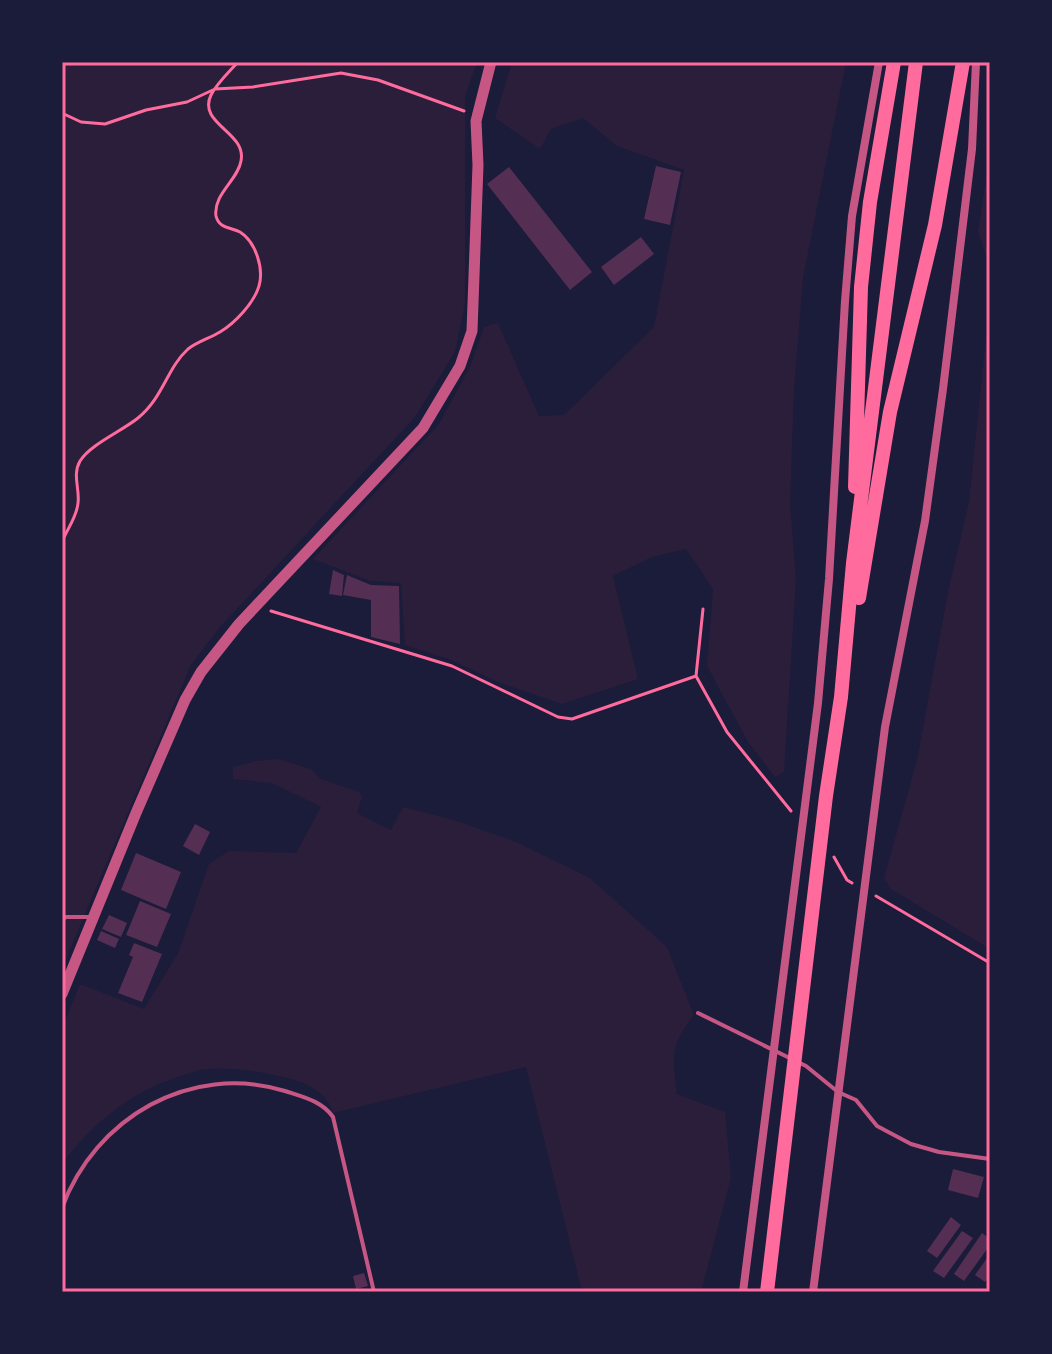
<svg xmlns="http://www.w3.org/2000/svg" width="1052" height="1354" font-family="'Titillium Web',sans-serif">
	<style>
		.green { fill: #2a1e3b }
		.building { fill: #542f53 }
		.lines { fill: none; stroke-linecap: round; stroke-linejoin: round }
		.path { stroke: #ff6b9d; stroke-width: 3 }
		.service { stroke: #c65784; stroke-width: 4 }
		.minor { stroke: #c65784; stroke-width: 8 }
		.tertiary { stroke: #c65784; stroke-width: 11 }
		.primary { stroke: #ff6b9d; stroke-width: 14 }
		.neatline { fill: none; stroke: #ff6b9d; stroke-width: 3 }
	</style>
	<rect width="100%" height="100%" fill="#1b1b3a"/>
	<path class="green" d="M 62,62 L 477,62 L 465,96 L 465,304 L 455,352 L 415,417 L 220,627 L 191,665 L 62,968 Z
		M 512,62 L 846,62 L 803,278 L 794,389 L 790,504 L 796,579 L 784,772 L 775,777 L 748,742 L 707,666 L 713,589 L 686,549 L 652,557 L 613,576 L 638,679 L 562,704 L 498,682 L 451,660 L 405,645 L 401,583 L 370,581 L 313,559 L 439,424 L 470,367 L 484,327 L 498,323 L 539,416 L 564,415 L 654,327 L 684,170 L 617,146 L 583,118 L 551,129 L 540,149 L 495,118 Z
		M 990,152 L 990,949 L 891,889 L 884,878 L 917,760 L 949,587 L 969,502 L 987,328 L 990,269 L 978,231 Z
		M 279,759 L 311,769 L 321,779 L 359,792 L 362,797 L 357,813 L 391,830 L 403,807 L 454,820 L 516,842 L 590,878 L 667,947 L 694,1015 C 669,1048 673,1054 677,1094 L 725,1112 L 731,1178 L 701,1292 L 582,1292 L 526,1067 L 333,1113 C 328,1093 307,1083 287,1078 C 262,1072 235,1067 208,1069 C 198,1069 188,1074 178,1077 C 130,1092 93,1124 62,1163 L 62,1028 L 80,984 L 144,1009 L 178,953 L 209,864 L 229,851 L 296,853 L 321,807 L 272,783 L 233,779 L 233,767 L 256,761 Z"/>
	<path class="building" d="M 656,166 L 681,172 L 670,225 L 644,219 Z
		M 509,167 L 592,272 L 570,290 L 487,184 Z
		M 641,237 L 654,254 L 614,285 L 601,267 Z
		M 333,570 L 344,575 L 342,596 L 329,594 Z
		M 347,575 L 371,585 L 399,586 L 400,644 L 371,637 L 371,600 L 343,595 Z
		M 195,824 L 210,832 L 199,855 L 183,846 Z
		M 136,853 L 181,872 L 166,909 L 121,890 Z
		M 140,901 L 171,914 L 157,947 L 126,935 Z
		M 109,915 L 127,923 L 121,937 L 102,929 Z
		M 101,931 L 119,939 L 115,948 L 97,940 Z
		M 134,943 L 162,954 L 142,1002 L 118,993 L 133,957 L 129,955 Z
		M 953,1169 L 984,1177 L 978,1198 L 948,1190 Z
		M 951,1217 L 961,1225 L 937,1258 L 927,1251 Z
		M 962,1231 L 973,1238 L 944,1278 L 933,1271 Z
		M 982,1233 L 990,1239 L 990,1245 L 964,1281 L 954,1274 Z
		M 990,1254 L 990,1275 L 985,1282 L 975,1275 Z
		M 364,1273 L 368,1286 L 356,1289 L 353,1276 Z"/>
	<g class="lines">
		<path class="path" d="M 62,111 L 64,114 L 81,122 L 105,124 L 146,110 L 187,102 L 215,89 L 253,87 L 341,73 L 378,80 L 464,111
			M 62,123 L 64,114
			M 62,542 C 67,529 77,517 78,503 C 80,489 72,475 80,461 C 91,444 122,431 138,418 C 163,398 167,368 188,349 C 197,342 210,338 220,332 C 235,323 254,303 259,286 C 264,269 256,242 240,232 C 231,227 219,229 216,216 C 213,194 238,180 241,161 C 247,132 197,124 211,95 C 217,83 229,72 238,62
			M 703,609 L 696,676 L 727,732 L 791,811
			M 271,611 L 452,666 L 558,717 L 572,719 L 696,676
			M 834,857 L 847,880 L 852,883
			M 876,896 L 990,963"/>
		<path class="service" d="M 62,920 L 66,917 L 91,917
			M 698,1013 L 806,1066 L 838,1092 L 856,1100 L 877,1126 L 911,1144 L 939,1152 L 990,1159
			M 62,1208 C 95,1118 190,1062 285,1091 C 303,1097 322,1101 333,1117 L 374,1292"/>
		<path class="minor" d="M 743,1292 L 818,703 L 829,579 L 845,301 L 852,216 L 879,62
			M 813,1292 L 885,727 L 925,521 L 943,389 L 972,149 L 976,62"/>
		<path class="tertiary" d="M 62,994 L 136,813 L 185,700 L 201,672 L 239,624 L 423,428 L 460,366 L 472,331 L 478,165 L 476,121 L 491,62"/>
		<path class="primary" d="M 855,487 L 861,287 L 870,202 L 894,62
			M 859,598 L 890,412 L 935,225 L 963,62
			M 767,1292 L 826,796 L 841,697 L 853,563 L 916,62"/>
	</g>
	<rect width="1052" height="1354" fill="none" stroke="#1b1b3a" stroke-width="128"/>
	<rect x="64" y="64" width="924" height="1226" class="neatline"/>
</svg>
